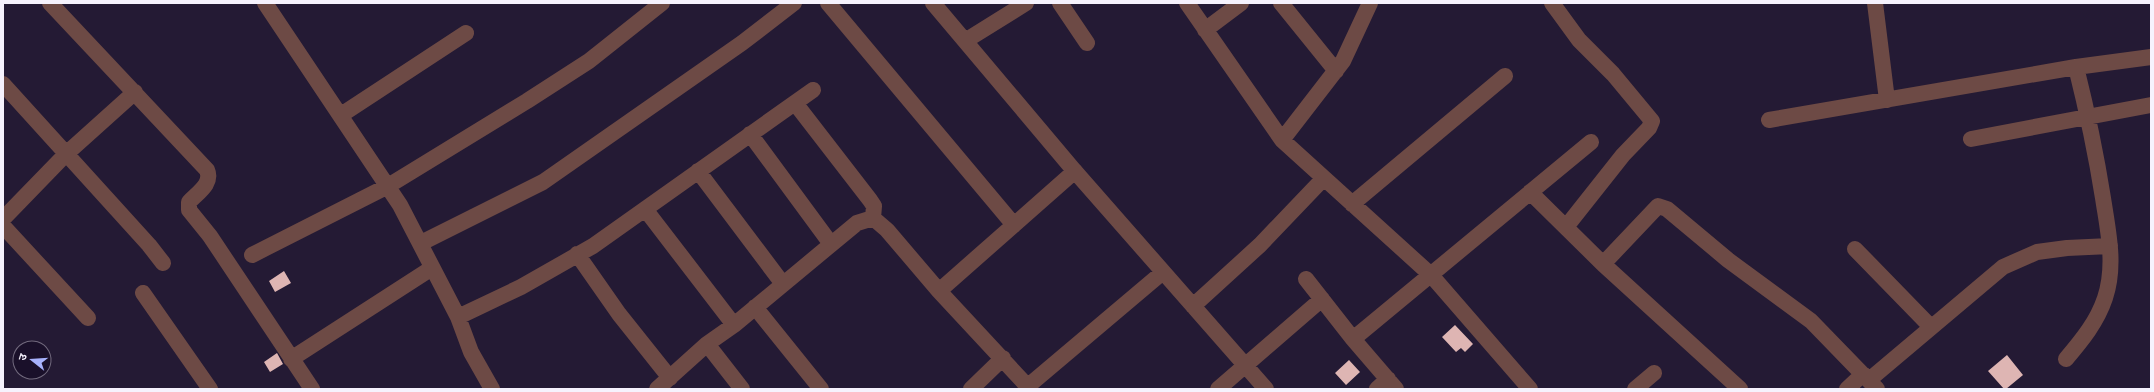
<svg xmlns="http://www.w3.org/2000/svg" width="2154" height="392" font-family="Roboto,'Noto Sans Devanagari',sans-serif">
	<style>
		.building { fill: #deb5b3 }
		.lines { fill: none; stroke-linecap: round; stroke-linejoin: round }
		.minor { stroke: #6d4a45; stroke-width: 16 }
	</style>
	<rect width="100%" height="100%" fill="#241a34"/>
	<path class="building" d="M 284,271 L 291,283 L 275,292 L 269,281 Z
		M 1455,325 L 1473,344 L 1465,352 L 1461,348 L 1456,352 L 1442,337 Z
		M 277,353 L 283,364 L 270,372 L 264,362 Z
		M 2007,355 L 2023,375 L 2006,389 L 2004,389 L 1988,371 Z
		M 1349,360 L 1360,372 L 1346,385 L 1335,373 Z"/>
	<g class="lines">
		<path class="minor" d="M 50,3 L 207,170 C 213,184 197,193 189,202 L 189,210 L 210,236 L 312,389
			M 265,3 L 400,205 L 458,317 L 471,352 L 492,389
			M 828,3 L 1014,225
			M 933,3 L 1072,168 L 1266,389
			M 1060,3 L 1087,43
			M 1187,3 L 1282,140 L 1431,275 L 1530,389
			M 1281,3 L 1336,71
			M 1552,3 L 1579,40 L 1613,74 L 1652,121 L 1649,128 L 1623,155 L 1566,227
			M 1875,3 L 1887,100
			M 1205,30 L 1241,3
			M 965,41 L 1026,3
			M 3,84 L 149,245 L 163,263
			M 795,103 L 870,200 L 874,206 L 873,218
			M 341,115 L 466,33
			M 1769,120 L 2076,67 L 2151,57
			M 750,134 L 831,244
			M 1971,139 L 2151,105
			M 1282,140 L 1343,61 L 1370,3
			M 698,171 L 783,284
			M 1530,192 L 1603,264
			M 1352,204 L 1505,76
			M 645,209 L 734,325
			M 3,219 L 66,154 L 135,92
			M 3,226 L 88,318
			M 421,243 L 543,182 L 742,43 L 794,3
			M 1855,249 L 1931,327
			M 577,254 L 619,314 L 670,378
			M 252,255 L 388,186 L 527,101 L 589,61 L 662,3
			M 1306,279 L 1353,339
			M 939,291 L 1075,171
			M 143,293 L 210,389
			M 1193,306 L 1260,245 L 1324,178
			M 755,307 L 821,389
			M 458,317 L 521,287 L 593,246 L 813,90
			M 707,344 L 742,389
			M 291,359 L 432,268
			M 2066,359 C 2082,340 2097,322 2105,298 C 2116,265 2108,231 2103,198 C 2096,154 2087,111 2076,67
			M 1869,380 L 2003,267 L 2037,252 L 2067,248 L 2110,246
			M 1028,386 L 1163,272
			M 657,389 L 707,344 L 734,325 L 857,223 L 873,218 L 887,230 L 939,291 L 1030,389
			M 971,389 L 1003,358
			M 1218,389 L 1322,299
			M 1377,389 L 1388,379
			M 1396,389 L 1353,339 L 1591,142
			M 1635,389 L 1654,373
			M 1740,389 L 1603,264 L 1658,206 L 1667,209 L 1728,260 L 1811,321 L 1877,389
			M 1847,389 L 1863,374"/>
	</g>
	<rect width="2154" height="392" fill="none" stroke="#f6f2fd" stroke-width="8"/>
	<g transform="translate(32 360) rotate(287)"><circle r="19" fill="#1a102a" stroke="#726a7e"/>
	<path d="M0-3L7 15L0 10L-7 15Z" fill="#a7b1fc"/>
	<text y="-6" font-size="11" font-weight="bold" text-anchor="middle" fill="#f6f2fd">उ</text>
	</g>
</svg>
